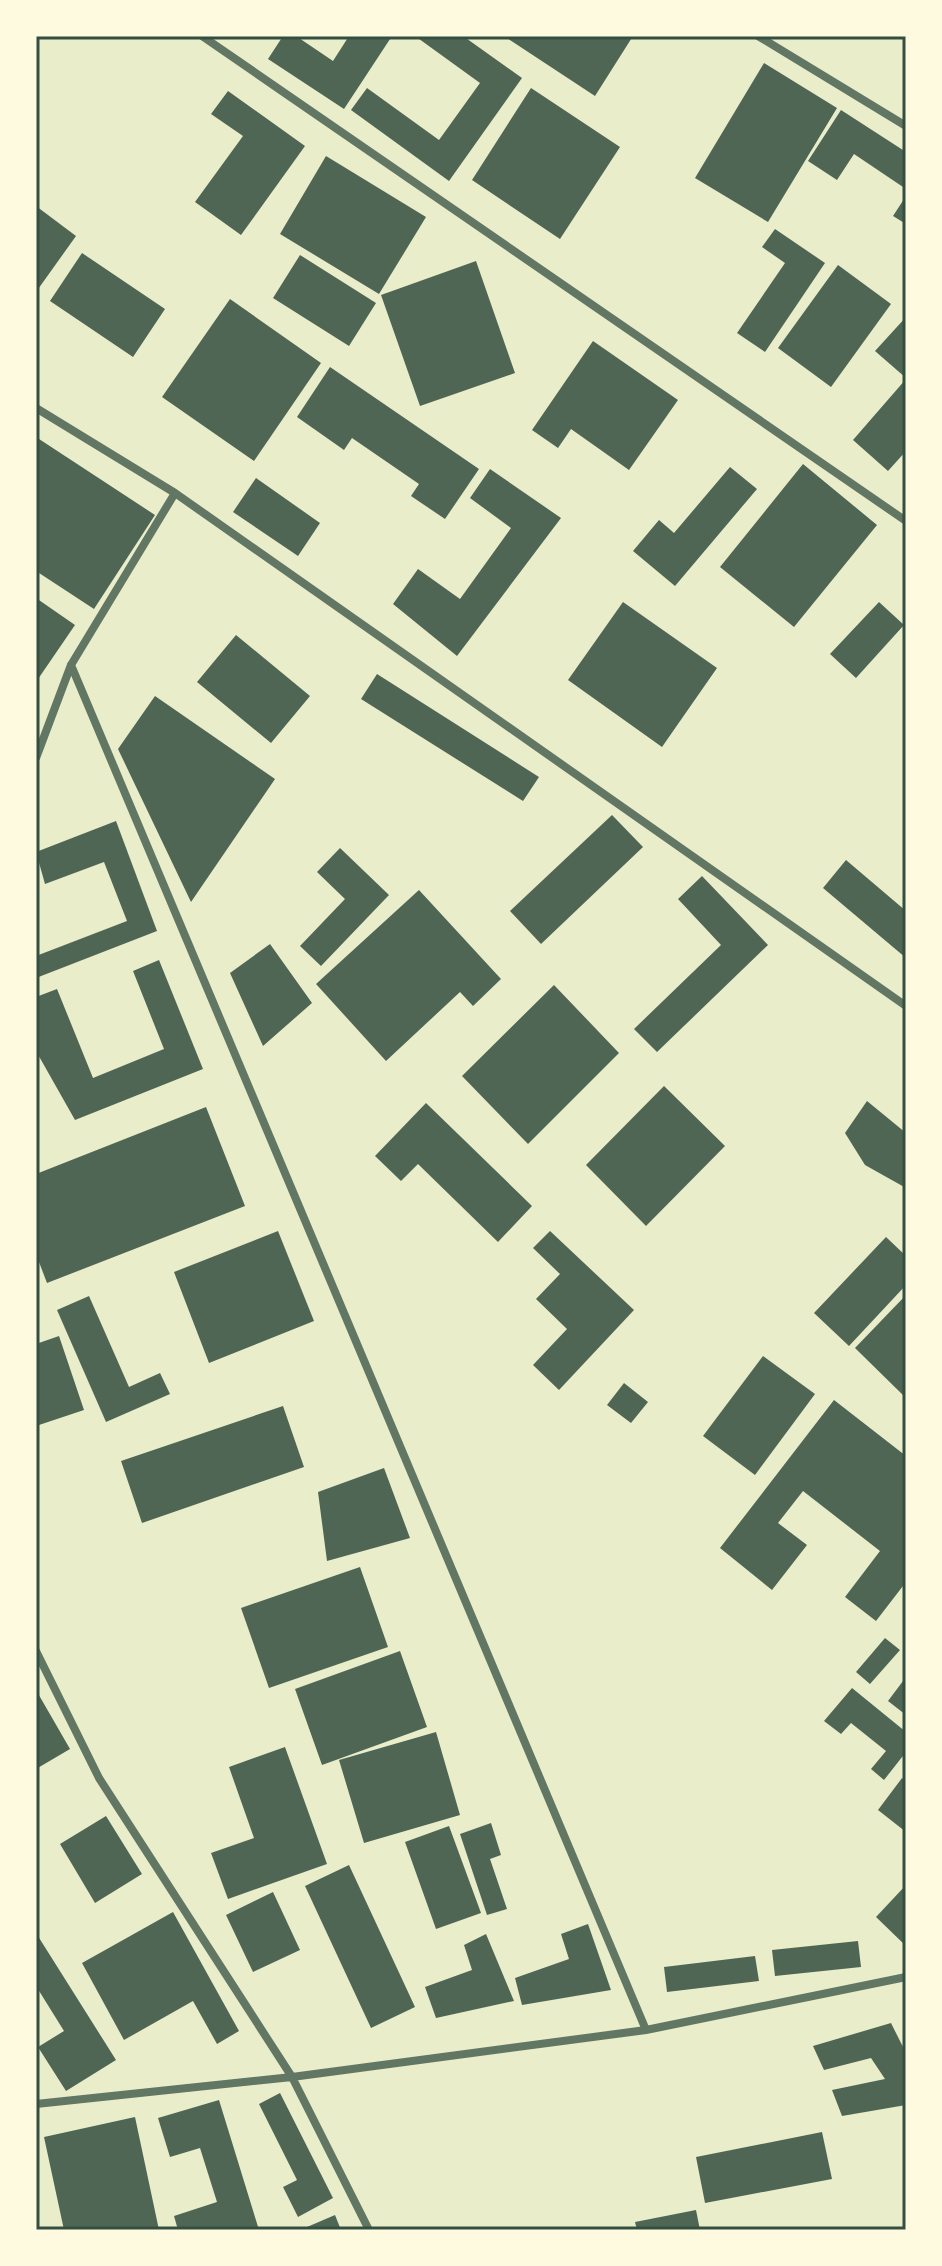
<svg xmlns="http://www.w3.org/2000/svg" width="942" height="2266" font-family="'Roboto Serif',serif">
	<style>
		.building { fill: #4f6655 }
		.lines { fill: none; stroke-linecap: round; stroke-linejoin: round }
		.minor { stroke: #617663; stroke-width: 8 }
		.neatline { fill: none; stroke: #344e41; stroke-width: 3 }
	</style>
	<rect width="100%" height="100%" fill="#e9edc9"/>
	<path class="building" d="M 283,36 L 296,36 L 333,61 L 349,36 L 392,36 L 344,109 L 268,59 Z
		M 415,36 L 463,36 L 522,78 L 449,181 L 351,110 L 367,88 L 439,140 L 480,83 Z
		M 504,36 L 633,36 L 595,96 Z
		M 764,63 L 837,108 L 768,222 L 695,178 Z
		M 531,88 L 620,147 L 560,239 L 472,180 Z
		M 228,91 L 305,146 L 241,235 L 195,202 L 243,136 L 211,114 Z
		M 841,110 L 906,152 L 906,189 L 854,154 L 837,180 L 808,161 Z
		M 326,156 L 426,217 L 379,294 L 280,234 Z
		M 906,196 L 906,224 L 893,216 Z
		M 36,206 L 76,236 L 36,292 Z
		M 775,229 L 825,263 L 765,352 L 737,333 L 785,263 L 762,247 Z
		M 82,253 L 165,309 L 133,357 L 50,301 Z
		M 300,255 L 376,303 L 349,346 L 273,298 Z
		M 476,261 L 515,373 L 420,406 L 381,295 Z
		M 838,265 L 891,304 L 831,387 L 778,348 Z
		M 230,299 L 321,363 L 254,461 L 162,397 Z
		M 906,317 L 906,378 L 875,351 Z
		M 593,341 L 678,400 L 629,470 L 571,429 L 558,448 L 532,430 Z
		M 330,367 L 479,469 L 445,519 L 411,496 L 419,484 L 352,438 L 344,450 L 297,417 Z
		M 906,379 L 906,451 L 888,471 L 853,440 Z
		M 36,437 L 155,515 L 94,609 L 36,571 Z
		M 803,464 L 877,525 L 794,627 L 720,567 Z
		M 730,467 L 757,489 L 675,586 L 633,551 L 659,520 L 674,533 Z
		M 490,469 L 561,518 L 457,656 L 393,604 L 418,569 L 460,599 L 511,528 L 470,498 Z
		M 256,478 L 320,523 L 298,556 L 233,512 Z
		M 36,598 L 75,625 L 36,682 Z
		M 623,602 L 717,668 L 662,747 L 568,680 Z
		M 879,602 L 904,625 L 856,678 L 830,654 Z
		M 236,635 L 310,696 L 271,743 L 197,682 Z
		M 377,674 L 539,777 L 523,801 L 361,699 Z
		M 155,696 L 275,779 L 191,902 L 118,749 Z
		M 612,815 L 643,847 L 541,944 L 510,911 Z
		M 116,821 L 157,931 L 36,978 L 36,956 L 127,921 L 104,862 L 45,884 L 36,852 Z
		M 340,848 L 389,895 L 321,966 L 300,946 L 345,899 L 317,872 Z
		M 846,860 L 906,911 L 906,958 L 823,888 Z
		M 702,876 L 768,945 L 657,1052 L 634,1029 L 721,945 L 678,899 Z
		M 419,890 L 501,979 L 473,1006 L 460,992 L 386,1061 L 316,984 Z
		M 270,944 L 312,1003 L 263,1046 L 230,973 Z
		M 159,960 L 203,1069 L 75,1120 L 36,1051 L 36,997 L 57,989 L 93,1078 L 164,1049 L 133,971 Z
		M 554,985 L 619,1053 L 528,1144 L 462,1076 Z
		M 664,1086 L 725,1146 L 646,1226 L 586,1165 Z
		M 867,1101 L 906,1133 L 906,1188 L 865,1165 L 845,1133 Z
		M 426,1103 L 532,1206 L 498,1242 L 418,1164 L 401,1181 L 375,1156 Z
		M 206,1107 L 245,1206 L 47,1283 L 36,1254 L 36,1174 Z
		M 278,1231 L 314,1321 L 209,1363 L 174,1272 Z
		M 550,1231 L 634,1310 L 559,1390 L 533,1365 L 567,1329 L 536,1299 L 560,1274 L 533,1248 Z
		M 886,1237 L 906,1256 L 906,1285 L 849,1346 L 814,1313 Z
		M 906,1295 L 906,1398 L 855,1348 Z
		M 89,1296 L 129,1387 L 160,1373 L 170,1394 L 106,1422 L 57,1310 Z
		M 59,1336 L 84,1410 L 36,1426 L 36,1344 Z
		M 763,1356 L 815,1394 L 755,1475 L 703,1436 Z
		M 624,1383 L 648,1402 L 631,1423 L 607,1405 Z
		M 834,1400 L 906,1456 L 906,1582 L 876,1621 L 845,1597 L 880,1551 L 803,1491 L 778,1523 L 807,1545 L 772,1590 L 720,1548 Z
		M 283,1406 L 304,1467 L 142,1523 L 121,1461 Z
		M 384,1468 L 410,1538 L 327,1561 L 318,1492 Z
		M 360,1567 L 388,1647 L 269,1688 L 241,1608 Z
		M 885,1638 L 900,1650 L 870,1684 L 856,1672 Z
		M 400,1651 L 427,1727 L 322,1765 L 295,1689 Z
		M 906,1677 L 906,1715 L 888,1701 Z
		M 852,1688 L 906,1732 L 906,1752 L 884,1780 L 871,1769 L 886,1751 L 851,1723 L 841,1734 L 824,1721 Z
		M 36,1690 L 70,1749 L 36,1769 Z
		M 436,1732 L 460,1815 L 364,1843 L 339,1760 Z
		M 285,1747 L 327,1864 L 228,1899 L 211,1853 L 254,1838 L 229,1767 Z
		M 902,1778 L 906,1781 L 906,1832 L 878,1810 Z
		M 106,1816 L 142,1874 L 95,1903 L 60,1844 Z
		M 491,1823 L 501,1855 L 490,1859 L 507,1909 L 487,1915 L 460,1834 Z
		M 449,1826 L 481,1913 L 436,1929 L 405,1842 Z
		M 349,1865 L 415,2007 L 371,2028 L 305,1886 Z
		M 906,1885 L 906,1946 L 876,1917 Z
		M 273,1892 L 300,1950 L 253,1972 L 226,1915 Z
		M 173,1912 L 239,2031 L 217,2044 L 193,2001 L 124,2040 L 82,1963 Z
		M 588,1924 L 611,1990 L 522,2005 L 515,1978 L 569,1959 L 561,1934 Z
		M 36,1933 L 116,2060 L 66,2091 L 38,2047 L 64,2031 L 36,1986 Z
		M 486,1934 L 514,2001 L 436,2018 L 425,1987 L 472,1970 L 464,1945 Z
		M 858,1941 L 861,1967 L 775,1976 L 772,1950 Z
		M 755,1956 L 759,1981 L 667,1992 L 664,1967 Z
		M 891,2023 L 906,2053 L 906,2105 L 842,2116 L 832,2090 L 885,2079 L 871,2058 L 824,2070 L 813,2046 Z
		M 280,2093 L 333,2198 L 298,2217 L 283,2187 L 297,2180 L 259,2104 Z
		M 219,2100 L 259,2230 L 178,2230 L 174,2216 L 217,2202 L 200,2148 L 170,2157 L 158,2118 Z
		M 135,2117 L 159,2230 L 64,2230 L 44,2137 Z
		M 822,2132 L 832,2179 L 705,2203 L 696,2157 Z
		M 696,2210 L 700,2230 L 637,2230 L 635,2222 Z
		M 335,2215 L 341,2230 L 300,2230 Z"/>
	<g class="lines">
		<path class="minor" d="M 202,36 L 906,521
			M 758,36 L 906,126
			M 36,408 L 175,493 L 906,1006
			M 71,665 L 646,2030
			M 36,758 L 71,665 L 175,493
			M 36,1651 L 99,1778 L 292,2077 L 369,2230
			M 36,2104 L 292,2077 L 646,2030 L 906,1977"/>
	</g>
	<rect width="942" height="2266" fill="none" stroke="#fefae0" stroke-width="76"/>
	<rect x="38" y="38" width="866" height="2190" class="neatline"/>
</svg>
